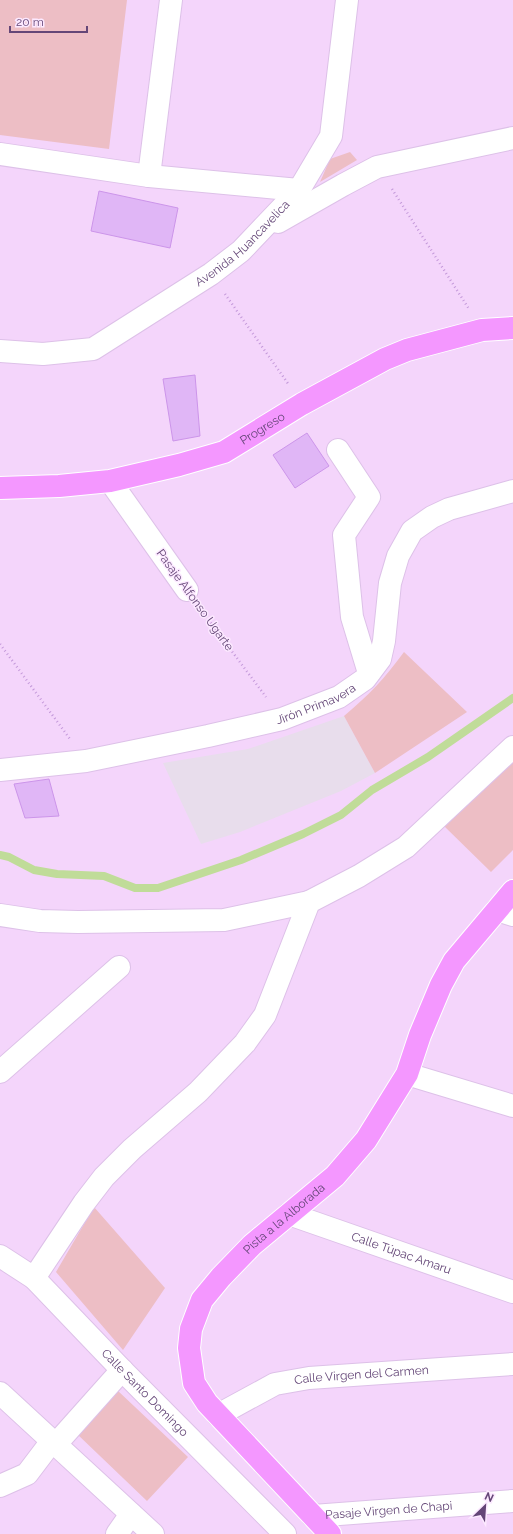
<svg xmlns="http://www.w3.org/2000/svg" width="513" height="1534" font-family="Raleway,sans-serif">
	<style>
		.residential { fill: #f4d5fb }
		.industrial { fill: #e8ddec }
		.green { fill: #edbec5 }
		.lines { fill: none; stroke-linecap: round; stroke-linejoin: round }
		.stream { stroke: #c0dc99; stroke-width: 8 }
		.building { fill: #e0b6f6; stroke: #cc95ea }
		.minor-casing { stroke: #ddc1e8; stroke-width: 24 }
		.major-casing { stroke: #fff; stroke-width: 24 }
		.path { stroke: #c499da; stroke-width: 2.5; stroke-dasharray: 1 3; stroke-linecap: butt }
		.minor { stroke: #fff; stroke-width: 22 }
		.major { stroke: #f497ff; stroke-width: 22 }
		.labels { text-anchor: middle; stroke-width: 3; stroke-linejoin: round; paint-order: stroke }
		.street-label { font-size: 12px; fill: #644677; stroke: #fce9ff }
	</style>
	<rect width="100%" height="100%" fill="#fae1fe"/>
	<path class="residential" d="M 0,0 L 513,0 L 513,1534 L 0,1534 Z"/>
	<path class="industrial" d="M 344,716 L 375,773 L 341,791 L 240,832 L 201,844 L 163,763 L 248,749 Z"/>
	<path class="green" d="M 0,0 L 127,0 L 109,149 L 0,135 Z
		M 350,152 L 357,160 L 320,182 L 330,159 Z
		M 404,652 L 467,712 L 375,773 L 344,716 C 369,695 385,678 404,652 Z
		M 513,756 L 513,850 L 491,872 L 444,826 Z
		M 94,1207 L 165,1288 L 123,1350 L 56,1272 Z
		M 117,1390 L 188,1457 L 147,1501 L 76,1433 Z"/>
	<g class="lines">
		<path class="stream" d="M 0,855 L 9,857 L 34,870 L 57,874 L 104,876 L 135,888 L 158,888 L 241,860 L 303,834 L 341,815 L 372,790 L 428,757 L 513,698"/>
	</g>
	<path class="building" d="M 99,191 L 178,208 L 170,248 L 91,231 Z
		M 195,375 L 200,436 L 173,441 L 163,379 Z
		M 307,433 L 329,466 L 295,488 L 273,455 Z
		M 49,779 L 59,816 L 25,818 L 14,784 Z"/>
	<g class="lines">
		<defs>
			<g id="minor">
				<path d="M 0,154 L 149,176 L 299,190"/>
				<path d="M 149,176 L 171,0"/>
				<path d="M 278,222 L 343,185 L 377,167 L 513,138"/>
				<path id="s1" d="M 0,351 L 43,354 L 93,349 L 211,274 L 241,251 L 299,190 L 331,136 L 347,0"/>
				<path d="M 338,450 L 369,497 L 344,535 L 352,617 L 369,673"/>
				<path d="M 110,481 L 187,590"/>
				<path id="s2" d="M 0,770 L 86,761 L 208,736 L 282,719 L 339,697 L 365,679 L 380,659 L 384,641 L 390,583 L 398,556 L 412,531 L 432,517 L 449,509 L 513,491"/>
				<path d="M 497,910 L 513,915"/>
				<path d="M 0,915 L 40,921 L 78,922 L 224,920 L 309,902"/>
				<path d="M 0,1072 L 119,967"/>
				<path d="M 407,1074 L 513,1106"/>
				<path id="s3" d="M 289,1214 L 513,1292"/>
				<path id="s4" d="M 0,1256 L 34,1278 L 122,1370 L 285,1534"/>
				<path d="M 34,1278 L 84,1203 L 104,1177 L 132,1149 L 198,1092 L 245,1043 L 265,1015 L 309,902 L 359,876 L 406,847 L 513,747"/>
				<path d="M 0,1393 L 153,1534"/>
				<path id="s5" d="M 218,1415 L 275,1384 L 309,1378 L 513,1364"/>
				<path d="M 56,1444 L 122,1370"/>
				<path d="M 0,1486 L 27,1474 L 52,1441"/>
				<path id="s6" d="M 313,1516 L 513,1501"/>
				<path d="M 117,1534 L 131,1514"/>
			</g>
			<g id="major">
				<path id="s7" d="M 0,488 L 59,486 L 110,481 L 179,465 L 224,452 L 302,404 L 385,359 L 407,350 L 482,330 L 513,328"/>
				<path id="s8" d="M 330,1534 L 207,1403 L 194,1383 L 189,1348 L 191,1329 L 202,1300 L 221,1277 L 252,1245 L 335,1176 L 366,1140 L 407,1074 L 420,1035 L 441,985 L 454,961 L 513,891"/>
			</g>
		</defs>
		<use href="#minor" class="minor-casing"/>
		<use href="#major" class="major-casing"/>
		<path class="path" d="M 392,189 L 469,309
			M 225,294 L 289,385
			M 201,610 L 266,697
			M 0,644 L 70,739"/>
		<use href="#minor" class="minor"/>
		<use href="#major" class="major"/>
	</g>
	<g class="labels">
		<g class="street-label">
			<text dy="4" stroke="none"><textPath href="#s1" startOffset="277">Avenida Huancavelica</textPath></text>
			<text dy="4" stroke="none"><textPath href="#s7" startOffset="273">Progreso</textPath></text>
			<text transform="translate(195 600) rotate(54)" y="4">Pasaje Alfonso Ugarte</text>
			<text dy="4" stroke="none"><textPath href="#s2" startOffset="324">Jirón Primavera</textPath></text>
			<text dy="4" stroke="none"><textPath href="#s8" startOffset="405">Pista a la Alborada</textPath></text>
			<text dy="4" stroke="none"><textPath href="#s3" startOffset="119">Calle Túpac Amaru</textPath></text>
			<text dy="4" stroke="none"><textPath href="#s5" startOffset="152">Calle Virgen del Carmen</textPath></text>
			<text dy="4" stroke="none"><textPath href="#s4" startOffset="200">Calle Santo Domingo</textPath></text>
			<text dy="4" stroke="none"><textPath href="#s6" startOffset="76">Pasaje Virgen de Chapi</textPath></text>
		</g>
	</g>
	<g transform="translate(485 1506) rotate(25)" stroke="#fce9ff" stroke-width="3" paint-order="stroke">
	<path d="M0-3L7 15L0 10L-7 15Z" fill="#644677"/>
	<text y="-6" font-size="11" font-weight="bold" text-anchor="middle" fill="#644677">N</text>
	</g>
	<path d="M10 26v6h77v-6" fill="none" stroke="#644677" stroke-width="2"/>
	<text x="16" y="26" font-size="12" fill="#644677" stroke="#fce9ff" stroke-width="3" paint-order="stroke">20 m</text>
</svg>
